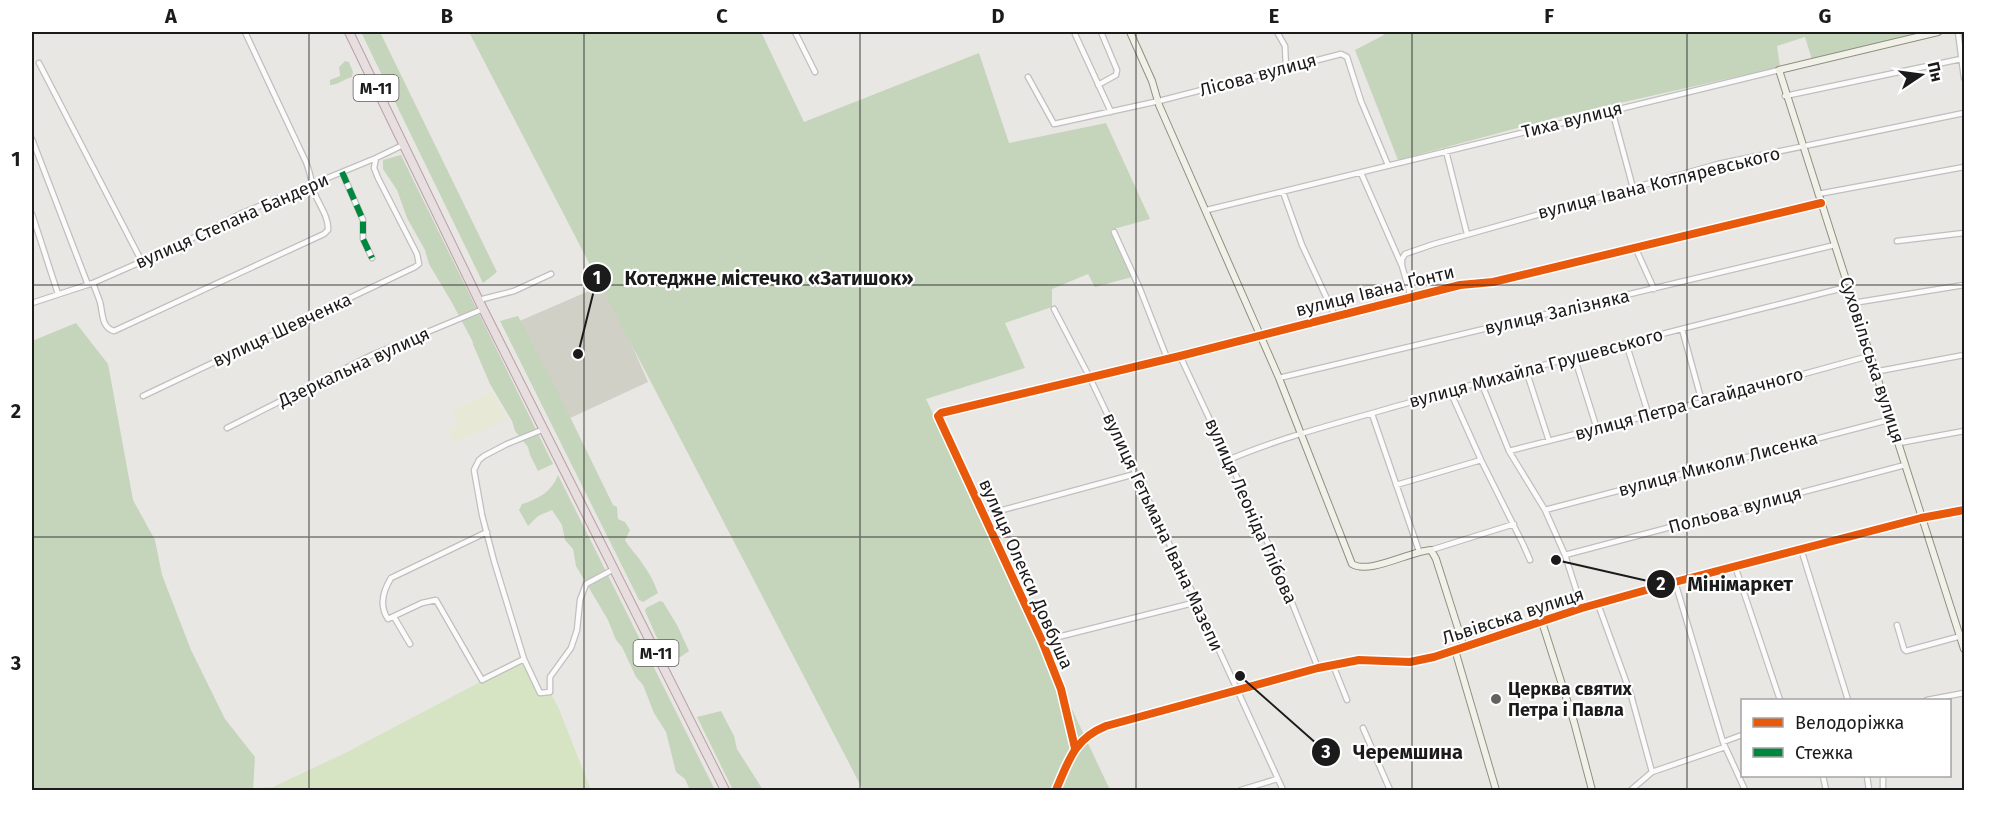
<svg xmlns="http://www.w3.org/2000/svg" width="1996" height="822" font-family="'Fira Sans',sans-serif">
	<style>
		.construction { fill: #d1d0c6 }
		.farmland { fill: #e8e8d7 }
		.grass { fill: #d6e4c4 }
		.forest { fill: #c5d5bb }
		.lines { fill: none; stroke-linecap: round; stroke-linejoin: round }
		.street-casing { stroke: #c0bfbe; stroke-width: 7 }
		.secondary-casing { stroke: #8f907e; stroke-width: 8 }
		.highway-casing { stroke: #ba9ea6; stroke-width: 10 }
		.street { stroke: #fcfbfb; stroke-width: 4.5 }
		.secondary { stroke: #f1f1e9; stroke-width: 6 }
		.highway { stroke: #e7dee0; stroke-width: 8 }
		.quiet { stroke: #00873e; stroke-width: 6; stroke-dasharray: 12 6; stroke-linecap: butt }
		.cycleway-casing { stroke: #fff; stroke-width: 11 }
		.cycleway { stroke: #e8590c; stroke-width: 8 }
		.grid { fill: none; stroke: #1b1b1b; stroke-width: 1.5; stroke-opacity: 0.55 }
		.poi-dot { fill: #636261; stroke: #fff; stroke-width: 2 }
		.labels { text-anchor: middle; stroke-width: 4.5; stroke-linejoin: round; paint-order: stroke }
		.shield { fill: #fff; stroke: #5f5f5f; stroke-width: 1.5 }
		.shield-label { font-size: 16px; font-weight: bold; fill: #1b1b1b }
		.street-label { font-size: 18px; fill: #1b1b1b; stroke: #fff }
		.poi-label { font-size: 18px; font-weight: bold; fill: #1b1b1b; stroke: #fff; text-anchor: start }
		.leader { fill: none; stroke: #1b1b1b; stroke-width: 2 }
		.callout-dot { fill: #1b1b1b; stroke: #fff; stroke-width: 2 }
		.mark-label { font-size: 18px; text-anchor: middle; font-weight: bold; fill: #fff }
		.callout-label { font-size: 20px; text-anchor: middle; font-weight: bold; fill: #1b1b1b; stroke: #fff; stroke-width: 4.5; stroke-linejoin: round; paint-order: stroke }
		.neatline { fill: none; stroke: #1b1b1b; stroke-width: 2 }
		.grid-label { font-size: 20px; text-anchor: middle; font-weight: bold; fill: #1b1b1b }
	</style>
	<rect width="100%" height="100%" fill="#e9e7e3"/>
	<path class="construction" d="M 605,284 L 648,382 L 553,426 L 508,326 Z"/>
	<path class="farmland" d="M 492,391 L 507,419 L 454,444 L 448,430 L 457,424 L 452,410 Z"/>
	<path class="grass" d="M 524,659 L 540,693 L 550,692 L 559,709 L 591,790 L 253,790 L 252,788 L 273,787 L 345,753 Z"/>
	<path class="forest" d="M 361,32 L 380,32 L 497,272 L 483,283 Z
		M 469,32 L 761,32 L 804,122 L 979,53 L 1009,143 L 1106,123 L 1150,219 L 1110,230 L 1132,277 L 1095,287 L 1088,274 L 1052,289 L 1052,307 L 1005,323 L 1025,368 L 926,399 L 1110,790 L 863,790 Z
		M 1382,32 L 1920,32 L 1812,60 L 1805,37 L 1777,46 L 1780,67 L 1566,115 L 1398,160 L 1355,50 L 1384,35 Z
		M 345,61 L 349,62 L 353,72 L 352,77 C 344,79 338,85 330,85 L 330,80 L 340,76 L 339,67 Z
		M 401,155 L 553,464 L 538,471 L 530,455 L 528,447 L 515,431 L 512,421 L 490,384 L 472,342 L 474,344 L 451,301 L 429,264 L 425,250 L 407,218 L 397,190 L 383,169 L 383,160 Z
		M 518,316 L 554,384 L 613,505 L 617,507 L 618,519 L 625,522 L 630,530 L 625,540 C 630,549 637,555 642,563 C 649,572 654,582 658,593 L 643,602 L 639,600 L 500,321 Z
		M 76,323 L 108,364 L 133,500 L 155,540 L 162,575 L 191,650 L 225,719 L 255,757 L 253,790 L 32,790 L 32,341 Z
		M 558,475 L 715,790 L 690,790 L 685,779 L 676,772 L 666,732 L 654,713 L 643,685 L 636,677 L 622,647 L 616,640 L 608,620 L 576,566 L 573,549 L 565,540 L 562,525 L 552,510 L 538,516 L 528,526 L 519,510 L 522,504 C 539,499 552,491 558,475 Z
		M 660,601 L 663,602 L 677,625 L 689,651 L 672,663 L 656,636 L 645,611 L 646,608 Z
		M 721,711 L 734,736 L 737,749 L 763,790 L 733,790 L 697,717 Z"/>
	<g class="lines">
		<defs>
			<path id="street" d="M 795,32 L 815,72
				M 1277,32 L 1285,46 L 1286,68
				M 1958,32 L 1964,78
				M 1075,34 L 1111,112
				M 39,63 L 142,262
				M 1028,77 L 1054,124 L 1159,101 L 1341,54 L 1347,57 L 1361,101 L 1388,165
				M 1098,85 L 1116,75 L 1117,70 L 1101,32
				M 1785,96 L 1961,59
				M 1612,110 L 1633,188
				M 32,139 L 88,285
				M 1446,151 L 1467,234
				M 342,172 L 363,220 L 363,239 L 372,258
				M 1361,173 L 1402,266 L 1411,297
				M 1283,192 L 1302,245 L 1335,316
				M 1818,194 L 1964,167
				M 1207,210 L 1779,70
				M 32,214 L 58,294
				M 1114,232 L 1140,289 L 1167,358
				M 1897,241 L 1964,233
				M 1635,247 L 1654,289
				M 1402,266 L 1402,259 L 1405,254 L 1434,244 L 1718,164 L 1964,113
				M 93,283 C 95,289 98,296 100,302 C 103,313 101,327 114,331 L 324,234 L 328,230 C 329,214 315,201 312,185 C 311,177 309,170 306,162 L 245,32
				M 479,300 L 514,291 L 551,274
				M 32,303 L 93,283 L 177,246 L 240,214 L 376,158 L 403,145
				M 1853,303 L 1964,285
				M 1054,309 L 1090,378 L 1197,602 L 1283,790
				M 1682,329 L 1702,402
				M 1626,343 L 1649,416
				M 1180,356 L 1271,550 L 1318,668
				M 1574,356 L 1597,429
				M 1526,370 L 1549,441
				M 1874,372 L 1964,355
				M 1279,378 L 1835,245
				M 1481,382 L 1509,451 L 1545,510 L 1565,555 L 1582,608
				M 1450,391 L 1481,460 L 1523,544 L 1530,560
				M 143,396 L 415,267 L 419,264 L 417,254 L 378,178 L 374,168 L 376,158
				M 1372,414 L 1419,551
				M 227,428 L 372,355 L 483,309
				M 1899,443 L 1964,431
				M 1509,451 L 1702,402 L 1869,356
				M 1228,460 C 1287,435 1350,420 1411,402 C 1555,360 1702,324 1847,287
				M 1396,485 L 1481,460
				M 1545,510 L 1892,419
				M 984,515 L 1135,474
				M 487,532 L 391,578 C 383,591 379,606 388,619 L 422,603 L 436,600 L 482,680 L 524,659 L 540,693 L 550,692 L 550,677 L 571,648 L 577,630 L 580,600 L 586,584 L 614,569
				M 1801,549 L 1848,700
				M 1431,550 L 1514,524
				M 1565,555 L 1905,465
				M 1735,566 L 1780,700
				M 1675,582 L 1723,742 L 1745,790
				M 1598,604 L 1631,695 L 1652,772
				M 394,617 L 410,644
				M 1542,622 C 1617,596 1694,576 1770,557 C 1834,540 1899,522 1964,510
				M 1897,625 L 1904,649 L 1906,651 L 1961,636
				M 1042,641 L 1197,602
				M 524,659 L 494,561 L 482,515 L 474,470 L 479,460 L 484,456 L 507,444 L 544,429
				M 1333,665 L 1347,700
				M 1927,700 L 1964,693
				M 1363,728 L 1390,790
				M 1723,742 L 1742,735
				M 1075,748 L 1061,689 L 1042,641 L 938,416 L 941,413 L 1180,356 L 1460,285 L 1493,282 L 1821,203
				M 1823,776 L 1826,790
				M 1867,776 L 1869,790
				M 1056,790 C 1069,760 1074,739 1106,726 L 1318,668 L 1359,660 L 1410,662 L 1455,650
				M 1241,790 L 1277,779
				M 1631,790 L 1652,772 L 1725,747
				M 1883,790 L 1883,776"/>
			<path id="secondary" d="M 1130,32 L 1152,81 L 1159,105 L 1279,378 L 1352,564 C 1369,575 1410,551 1431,550 L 1436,559 L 1464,647
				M 1938,32 L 1779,70 L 1964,649
				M 1496,790 L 1455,650 L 1542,622 L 1574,722 L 1592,790"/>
			<path id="highway" d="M 349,32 L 483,309 L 725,790"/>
		</defs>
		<use href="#street" class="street-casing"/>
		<use href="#secondary" class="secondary-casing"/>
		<use href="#highway" class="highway-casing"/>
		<use href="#street" class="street"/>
		<use href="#secondary" class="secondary"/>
		<use href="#highway" class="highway"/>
		<path class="quiet" d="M 342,172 L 363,220 L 363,239 L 372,258"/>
		<defs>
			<path id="cycleway" d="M 1075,748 L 1061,689 L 1042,641 L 938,416 L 941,413 L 1180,356 L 1460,285 L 1493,282 L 1821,203
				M 1056,790 C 1069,760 1074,739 1106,726 L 1318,668 L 1359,660 L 1410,662 L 1434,657 L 1582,608 L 1675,582 L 1871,531 L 1921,518 L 1964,510"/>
		</defs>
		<use href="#cycleway" class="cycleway-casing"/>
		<use href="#cycleway" class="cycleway"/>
	</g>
	<path class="grid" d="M 309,32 L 309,790M 584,32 L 584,790M 860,32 L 860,790M 1136,32 L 1136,790M 1412,32 L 1412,790M 1687,32 L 1687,790M 32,285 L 1964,285M 32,537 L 1964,537"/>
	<circle class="poi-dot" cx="1496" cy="699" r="6"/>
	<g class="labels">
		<g class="shield">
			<rect x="353.5" y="75" width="45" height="26" rx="4.5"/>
			<rect x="633.5" y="640" width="45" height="26" rx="4.5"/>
		</g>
		<g class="shield-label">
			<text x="376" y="94">М-11</text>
			<text x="656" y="659">М-11</text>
		</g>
		<g class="street-label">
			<text transform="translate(1258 75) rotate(-15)" y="6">Лісова вулиця</text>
			<text transform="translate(1572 120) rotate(-14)" y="6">Тиха вулиця</text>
			<text transform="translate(1659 183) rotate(-14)" y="6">вулиця Івана Котляревського</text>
			<text transform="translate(232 221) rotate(-24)" y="6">вулиця Степана Бандери</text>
			<text transform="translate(1375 291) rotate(-14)" y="6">вулиця Івана Ґонти</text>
			<text transform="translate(1557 312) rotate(-13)" y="6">вулиця Залізняка</text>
			<text transform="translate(282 330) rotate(-25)" y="6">вулиця Шевченка</text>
			<text transform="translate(1872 360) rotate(72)" y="6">Суховільська вулиця</text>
			<text transform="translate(354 367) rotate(-25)" y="6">Дзеркальна вулиця</text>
			<text transform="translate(1536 368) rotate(-15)" y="6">вулиця Михайла Грушевського</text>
			<text transform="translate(1689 404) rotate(-15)" y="6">вулиця Петра Сагайдачного</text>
			<text transform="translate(1718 464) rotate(-15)" y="6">вулиця Миколи Лисенка</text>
			<text transform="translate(1735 510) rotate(-15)" y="6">Польова вулиця</text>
			<text transform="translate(1251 511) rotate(66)" y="6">вулиця Леоніда Глібова</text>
			<text transform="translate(1163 532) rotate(65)" y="6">вулиця Гетьмана Івана Мазепи</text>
			<text transform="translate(1026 574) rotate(66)" y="6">вулиця Олекси Довбуша</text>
			<text transform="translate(1513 616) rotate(-18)" y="6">Львівська вулиця</text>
		</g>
		<g class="poi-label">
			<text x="1508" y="695">Церква святих<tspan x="1508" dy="21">Петра і Павла</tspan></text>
		</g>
	</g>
	<path class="leader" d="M578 354L597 278M1556 560L1661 584M1240 676L1326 752"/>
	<g class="callout-dot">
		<circle cx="578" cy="354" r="6"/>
		<circle cx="1556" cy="560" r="6"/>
		<circle cx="1240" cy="676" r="6"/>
		<circle cx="597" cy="278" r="15"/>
		<circle cx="1661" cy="584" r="15"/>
		<circle cx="1326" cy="752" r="15"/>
	</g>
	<g class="mark-label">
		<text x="597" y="284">1</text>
		<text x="1661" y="590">2</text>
		<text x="1326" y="758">3</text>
	</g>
	<g class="callout-label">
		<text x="769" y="285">Котеджне містечко «Затишок»</text>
		<text x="1740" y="591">Мінімаркет</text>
		<text x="1408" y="759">Черемшина</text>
	</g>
	<rect width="1996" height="822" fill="none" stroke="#ffffff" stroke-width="66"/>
	<rect x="1741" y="699" width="210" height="78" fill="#ffffff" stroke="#a4a4a4" stroke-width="1.5"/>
	<rect x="1753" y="718" width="30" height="9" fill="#e8590c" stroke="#a4a4a4" stroke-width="1.5"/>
	<text x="1795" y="729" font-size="18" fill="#1b1b1b">Велодоріжка</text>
	<rect x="1753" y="748" width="30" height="9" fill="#00873e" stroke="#a4a4a4" stroke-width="1.5"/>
	<text x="1795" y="759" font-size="18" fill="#1b1b1b">Стежка</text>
	<g transform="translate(1921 75) rotate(77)" stroke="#ffffff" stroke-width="4.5" paint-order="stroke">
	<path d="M0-4.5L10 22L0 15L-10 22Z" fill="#1b1b1b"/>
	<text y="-9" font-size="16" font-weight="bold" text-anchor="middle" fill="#1b1b1b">Пн</text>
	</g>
	<rect x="33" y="33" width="1930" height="756" class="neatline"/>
	<g class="grid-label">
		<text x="171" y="23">A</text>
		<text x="447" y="23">B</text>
		<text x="722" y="23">C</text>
		<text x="998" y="23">D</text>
		<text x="1274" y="23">E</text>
		<text x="1549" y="23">F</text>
		<text x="1825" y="23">G</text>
		<text x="16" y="166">1</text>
		<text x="16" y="418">2</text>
		<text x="16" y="670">3</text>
	</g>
</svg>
